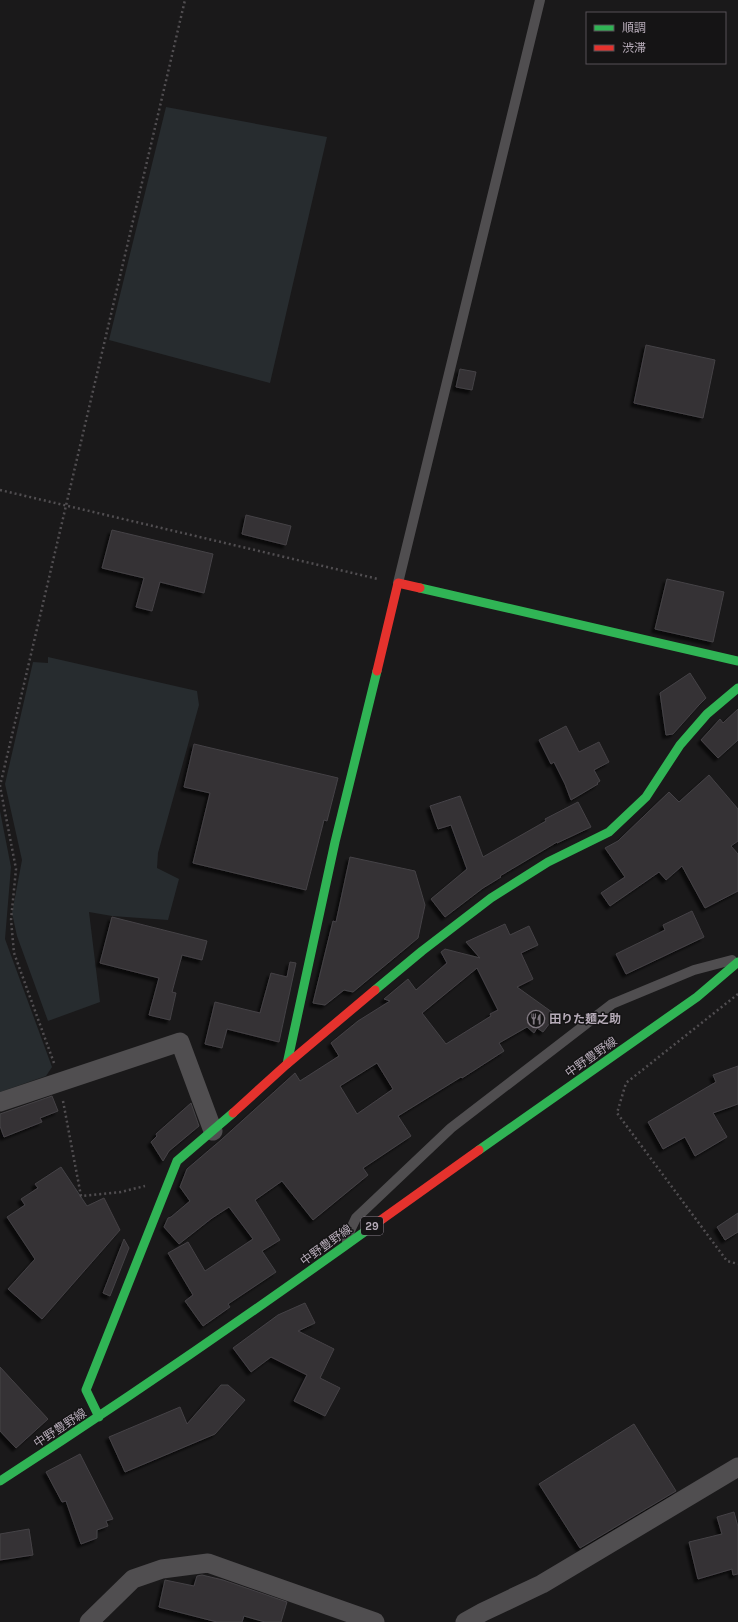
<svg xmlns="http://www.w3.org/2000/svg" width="738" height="1622" font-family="Karla,'Noto Sans JP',sans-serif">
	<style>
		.green { fill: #272c2f }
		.building { fill: #343235; stroke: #454246; fill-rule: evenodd; filter: url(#shadow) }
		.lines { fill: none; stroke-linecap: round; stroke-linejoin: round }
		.path { stroke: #514e51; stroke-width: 2.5; stroke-dasharray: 2 3; stroke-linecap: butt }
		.lane { stroke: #504e50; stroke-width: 10 }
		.street { stroke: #504e50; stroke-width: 19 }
		.fast { stroke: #30b455; stroke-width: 9 }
		.jam { stroke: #e5322d; stroke-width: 9 }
		.labels { text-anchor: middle; stroke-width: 3; stroke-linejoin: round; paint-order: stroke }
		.shield { fill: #151415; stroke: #867e88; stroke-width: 1 }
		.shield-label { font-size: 11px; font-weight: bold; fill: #b7acb9 }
		.poi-label { font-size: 12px; font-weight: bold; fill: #b7acb9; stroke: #151415; text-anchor: start }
		.street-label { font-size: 12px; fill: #b7acb9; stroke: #151415 }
	</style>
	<defs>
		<filter id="shadow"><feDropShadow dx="-3.5" dy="3.5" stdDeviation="1" flood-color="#0009"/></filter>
	</defs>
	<rect width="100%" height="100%" fill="#1a191a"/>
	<path class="green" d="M 166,107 L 327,137 L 270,383 L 109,340 Z
		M 48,657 L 197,691 L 199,705 L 158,853 L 157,868 L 179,879 L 168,920 L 112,916 L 89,912 L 100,1002 L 48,1021 L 17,936 L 12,913 L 22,860 L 5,784 L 33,662 L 48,663 Z
		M 0,811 L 11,867 L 5,939 L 52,1067 L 46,1076 L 0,1092 Z"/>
	<path class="building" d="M 646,345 L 715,360 L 703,418 L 634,403 Z
		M 460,369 L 476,372 L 472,390 L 456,387 Z
		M 246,515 L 291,526 L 286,545 L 242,534 Z
		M 112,530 L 213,554 L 204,593 L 160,582 L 152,611 L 136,607 L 144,578 L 102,568 Z
		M 667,579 L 724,592 L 713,642 L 655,629 Z
		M 690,673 L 706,698 L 698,706 L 673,734 L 666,735 L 660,693 Z
		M 738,709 L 738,740 L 718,758 L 701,740 L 720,719 L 723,723 Z
		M 566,726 L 579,752 L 599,742 L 609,762 L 594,770 L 600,781 L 597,783 L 598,784 L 571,800 L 565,784 L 554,762 L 551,764 L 539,740 Z
		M 194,744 L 338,778 L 327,821 L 324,820 L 306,890 L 193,863 L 210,793 L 184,787 Z
		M 709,775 L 738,809 L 738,841 L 731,846 L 738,854 L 738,891 L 705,908 L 682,866 L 666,880 L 659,872 L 610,906 L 601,893 L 625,877 L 605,848 L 618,841 L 669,792 L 679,802 Z
		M 460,796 L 483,857 L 546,821 L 545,819 L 578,802 L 591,827 L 557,843 L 557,842 L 500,876 L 501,877 L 483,888 L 445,917 L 431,899 L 467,869 L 451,825 L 438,829 L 430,806 Z
		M 350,857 L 415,871 L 425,905 L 418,938 L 353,992 L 344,990 L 325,1005 L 313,1003 L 333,921 L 336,922 Z
		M 692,911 L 704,937 L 626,974 L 616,954 L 665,930 L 663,925 Z
		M 112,917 L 207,941 L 202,960 L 182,955 L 172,992 L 176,993 L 170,1020 L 149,1015 L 159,978 L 100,963 Z
		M 505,924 L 510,935 L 529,926 L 538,945 L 521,953 L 533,979 L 517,987 L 556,1015 L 543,1032 L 537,1028 L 534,1033 L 527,1027 L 499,1043 L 504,1051 L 462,1078 L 461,1077 L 398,1116 L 411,1136 L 363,1168 L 368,1175 L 313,1220 L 282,1181 L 255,1200 L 280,1240 L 262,1251 L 276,1272 L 228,1304 L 230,1307 L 203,1326 L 185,1301 L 193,1295 L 168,1253 L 188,1242 L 205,1271 L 253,1239 L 229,1207 L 212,1218 L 179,1244 L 164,1227 L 168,1218 L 171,1217 L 190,1201 L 180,1187 L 187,1169 L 221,1140 L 295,1073 L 300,1081 L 339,1056 L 331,1043 L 358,1021 L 390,1001 L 384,999 L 408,979 L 416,990 L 447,963 L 441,952 L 445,949 L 480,958 L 466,942 ZM 477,968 L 498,1010 L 490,1014 L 491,1016 L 446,1044 L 422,1013 ZM 377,1063 L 393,1089 L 357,1114 L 340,1086 Z
		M 290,962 L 296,963 L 279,1042 L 227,1029 L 222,1048 L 205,1044 L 215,1002 L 260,1013 L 271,973 L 287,977 Z
		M 738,1066 L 738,1104 L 713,1113 L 727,1137 L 695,1156 L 685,1137 L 663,1149 L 648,1122 L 716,1082 L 713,1075 Z
		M 52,1096 L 58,1111 L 40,1118 L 42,1122 L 4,1137 L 0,1126 L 0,1114 Z
		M 191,1103 L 199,1126 L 169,1151 L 163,1161 L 151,1142 L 157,1136 L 156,1134 Z
		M 61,1167 L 87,1206 L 104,1198 L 120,1230 L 42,1319 L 8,1289 L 35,1259 L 7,1217 L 25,1205 L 21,1199 L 38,1188 L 35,1184 Z
		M 738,1213 L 738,1232 L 725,1240 L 717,1227 Z
		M 124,1239 L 129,1248 L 110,1296 L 103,1293 Z
		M 305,1303 L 315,1323 L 298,1331 L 334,1349 L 320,1378 L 340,1388 L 325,1416 L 294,1401 L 307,1375 L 271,1357 L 251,1372 L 233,1348 L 278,1315 Z
		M 0,1367 L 48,1419 L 16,1448 L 0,1431 Z
		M 221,1385 L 228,1385 L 245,1400 L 215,1434 L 125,1472 L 109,1437 L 180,1407 L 187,1424 Z
		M 634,1424 L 676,1491 L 580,1548 L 539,1484 Z
		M 80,1454 L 113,1519 L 106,1521 L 108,1526 L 97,1530 L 97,1538 L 81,1544 L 66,1501 L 62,1502 L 46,1472 Z
		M 734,1512 L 738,1527 L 738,1574 L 733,1575 L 732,1569 L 698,1579 L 689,1542 L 722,1534 L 717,1517 Z
		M 29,1529 L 33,1555 L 0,1560 L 0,1534 Z
		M 202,1575 L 223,1580 L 287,1602 L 281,1622 L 265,1622 L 244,1616 L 242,1622 L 217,1622 L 159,1607 L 165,1580 L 194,1586 L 197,1576 Z"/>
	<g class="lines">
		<path class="path" d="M 0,490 L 378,579
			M 738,994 L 626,1083 L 617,1113 L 727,1261 L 738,1264
			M 54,1063 L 14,953 L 11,920 L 16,869 L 0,786 L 185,0
			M 63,1101 L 81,1196 L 121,1192 L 145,1186"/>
		<path class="lane" d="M 398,583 L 540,0
			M 346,1239 L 356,1218 L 451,1128 L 612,1004 L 694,970 L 732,960"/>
		<path class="street" d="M 0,1102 L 180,1042 L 213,1131
			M 89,1622 L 133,1579 L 162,1569 L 208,1563 L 375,1622
			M 465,1622 L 483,1612 L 542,1584 L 738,1467"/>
		<path class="fast" d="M 420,588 L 738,661
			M 375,990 L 422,951 L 491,898 L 548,862 L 609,832 L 646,797 L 680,745 L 707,714 L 738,688
			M 287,1064 L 335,842 L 377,671
			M 479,1150 L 697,997 L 738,962
			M 99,1417 L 86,1390 L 177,1161 L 233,1113
			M 0,1481 C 127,1399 252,1313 374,1225"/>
		<path class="jam" d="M 377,671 L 398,583 L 420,588
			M 233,1113 L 287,1064 L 375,990
			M 374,1225 L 479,1150"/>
	</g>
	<defs>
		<symbol id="restaurant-ring" viewBox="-11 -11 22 22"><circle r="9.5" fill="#151415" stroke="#807981" stroke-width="1.5"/><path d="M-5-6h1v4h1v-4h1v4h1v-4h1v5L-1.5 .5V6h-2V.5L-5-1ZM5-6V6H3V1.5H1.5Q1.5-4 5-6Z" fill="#807981"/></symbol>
	</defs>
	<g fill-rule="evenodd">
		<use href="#restaurant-ring" x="526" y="1009" width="20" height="20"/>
	</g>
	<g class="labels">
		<rect class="shield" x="361" y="1217" width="22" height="18" rx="3"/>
		<g class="shield-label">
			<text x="372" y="1230">29</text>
		</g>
		<g class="poi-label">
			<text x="549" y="1023">田りた麺之助</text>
		</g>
		<g class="street-label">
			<text transform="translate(591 1057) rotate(-35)" y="4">中野豊野線</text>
			<text transform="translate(326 1245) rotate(-36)" y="4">中野豊野線</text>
			<text transform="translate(60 1428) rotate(-33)" y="4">中野豊野線</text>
		</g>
	</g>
	<rect x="586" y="12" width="140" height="52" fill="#151415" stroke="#565157"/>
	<rect x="594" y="25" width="20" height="6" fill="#30b455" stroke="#565157"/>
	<text x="622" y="32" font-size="12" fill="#b7acb9">順調</text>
	<rect x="594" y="45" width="20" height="6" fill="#e5322d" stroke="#565157"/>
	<text x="622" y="52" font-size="12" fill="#b7acb9">渋滞</text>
</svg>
